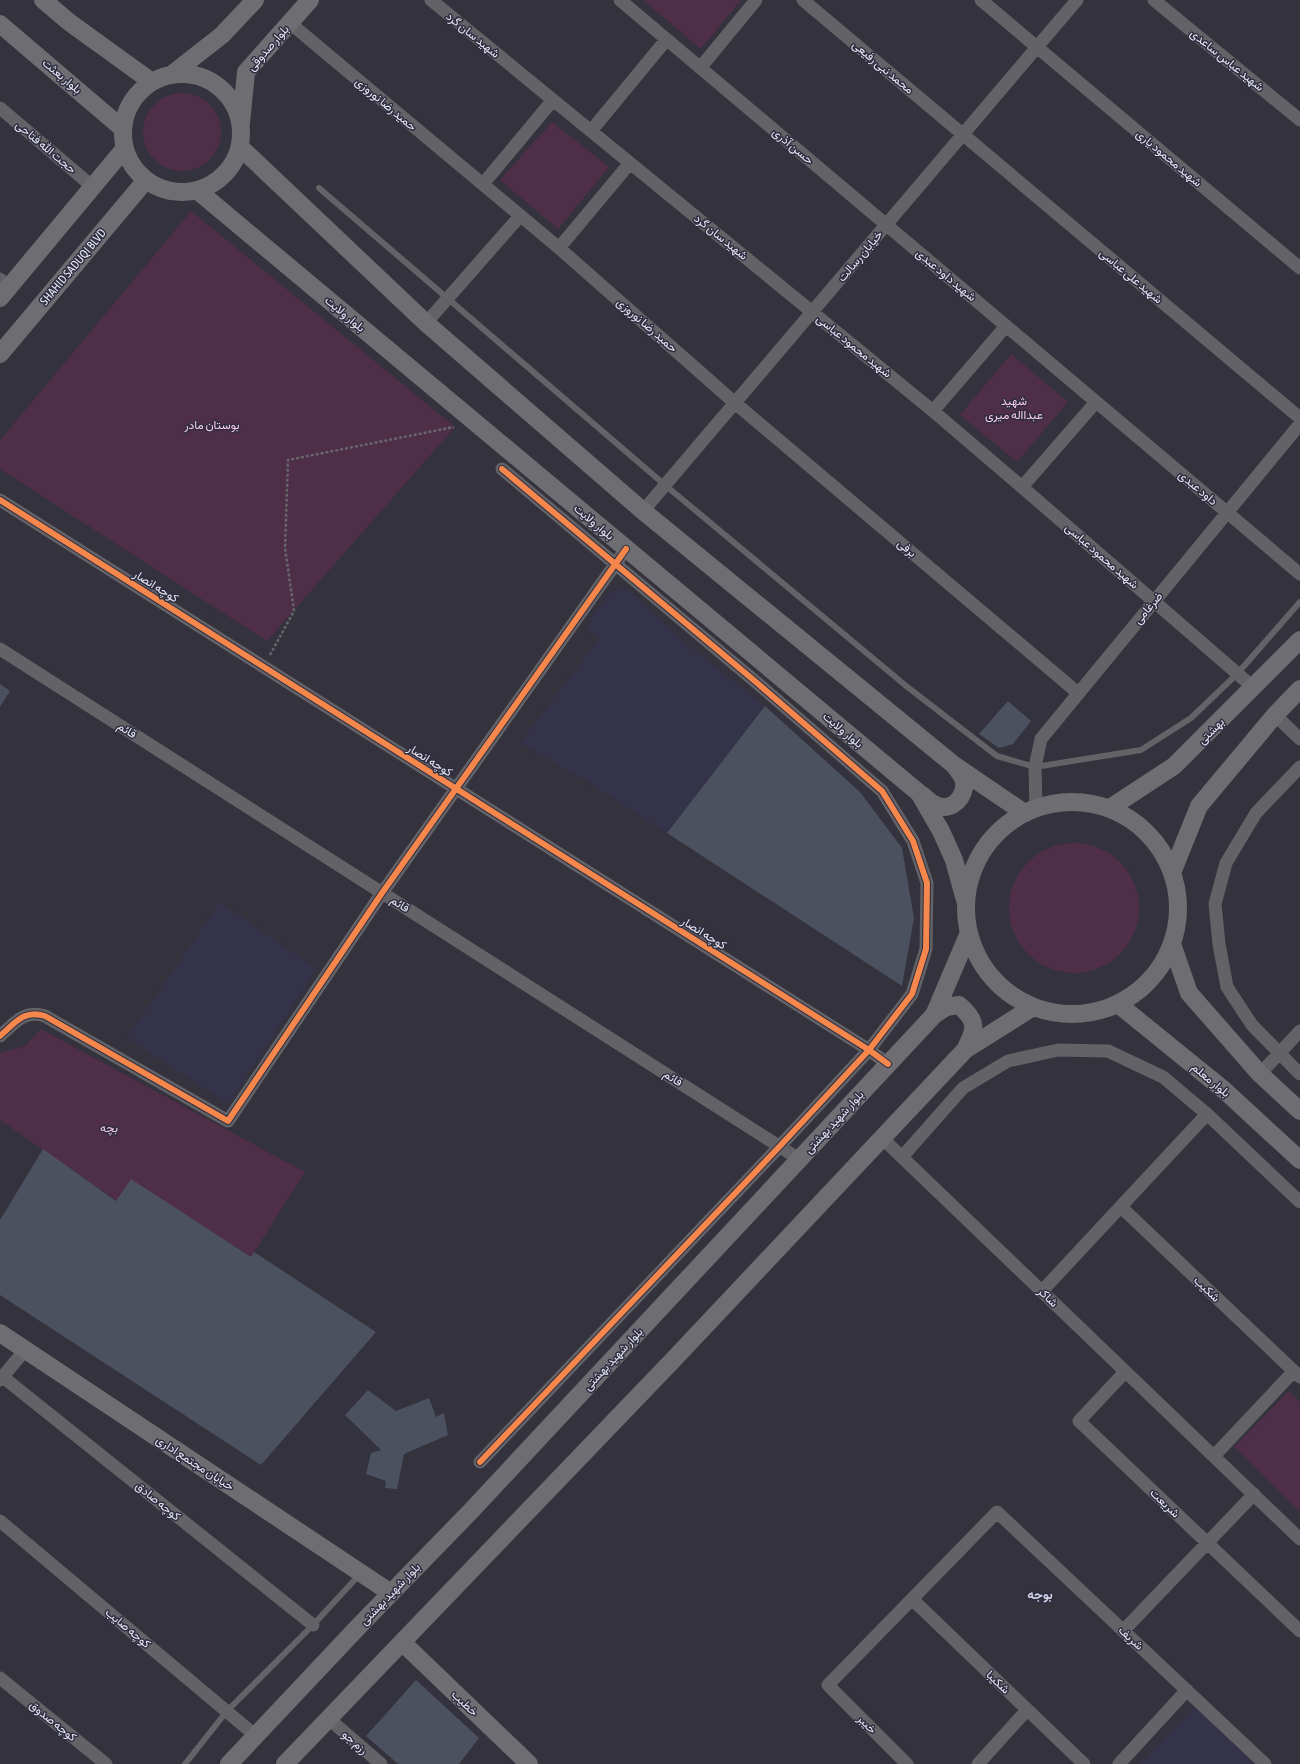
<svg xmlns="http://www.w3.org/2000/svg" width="1300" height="1764" font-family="'Asap Condensed',Vazirmatn,sans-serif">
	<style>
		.built { fill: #34334a }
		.green { fill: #4f2e47 }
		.building { fill: #4c515f }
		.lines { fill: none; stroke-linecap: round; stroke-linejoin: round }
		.path { stroke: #67666b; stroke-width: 2.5; stroke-dasharray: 3 2; stroke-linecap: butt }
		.lane { stroke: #636266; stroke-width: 6 }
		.street { stroke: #636266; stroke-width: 13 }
		.secondary { stroke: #6e6d71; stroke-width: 18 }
		.cycleway-casing { stroke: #2f2e41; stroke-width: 8 }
		.cycleway { stroke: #f5874c; stroke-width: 6 }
		.labels { text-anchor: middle; stroke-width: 3; stroke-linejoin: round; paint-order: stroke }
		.street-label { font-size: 12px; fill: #e8e8f5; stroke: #2f2e41 }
		.park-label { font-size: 12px; fill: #facbeb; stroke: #2f2e41 }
		.neighbourhood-label { font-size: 13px; font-weight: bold; fill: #d0d0e8; stroke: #2f2e41 }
	</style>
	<rect width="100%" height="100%" fill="#33323d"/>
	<path class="built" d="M 626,589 L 694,650 L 765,706 L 667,833 L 585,780 L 520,743 L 599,639 L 589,630 L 590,618 L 612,591 Z
		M 220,902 L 316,969 L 229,1104 L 127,1038 Z
		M 1197,1705 L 1256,1764 L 1140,1764 Z"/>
	<path class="green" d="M 643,0 L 741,0 L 701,49 Z
		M143 132a39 39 0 1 1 78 0a39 39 0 1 1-78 0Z
		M 552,122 L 609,167 L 558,229 L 500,180 Z
		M 191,211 L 455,427 L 267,641 L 0,469 L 0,440 Z
		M 1011,354 L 1068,402 L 1017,462 L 960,415 Z
		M1009 908a65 65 0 1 1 130 0a65 65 0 1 1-130 0Z
		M 41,1029 L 305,1172 L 251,1257 L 131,1180 L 117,1201 L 0,1120 L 0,1053 L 25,1046 Z
		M 1289,1391 L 1300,1402 L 1300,1512 L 1234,1447 Z"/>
	<path class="building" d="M 0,684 L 10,691 L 0,707 Z
		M 1008,701 L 1031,721 L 1013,744 L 999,748 L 979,734 Z
		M 765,706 L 860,792 L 902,848 L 914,918 L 902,986 L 667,833 Z
		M 43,1149 L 116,1201 L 131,1179 L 251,1257 L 254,1252 L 376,1332 L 261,1465 L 0,1295 L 0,1220 Z
		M 368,1390 L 396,1411 L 429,1398 L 436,1417 L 444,1413 L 448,1435 L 404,1454 L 397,1489 L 385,1488 L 386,1481 L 366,1474 L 371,1453 L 381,1450 L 345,1415 Z
		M 416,1680 L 479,1738 L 459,1764 L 398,1764 L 366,1736 Z"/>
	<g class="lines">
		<path class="path" d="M 270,655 L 294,611 L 285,548 L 288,460 L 454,427"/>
		<path class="lane" d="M 319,188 L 665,485 L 905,685 L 997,756 L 1035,767 L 1141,750 L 1191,718 L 1237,674 L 1300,602
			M 185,1764 L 227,1711 L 313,1625 L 360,1574"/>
		<path class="street" d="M 431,0 L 933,411 L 1022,487 L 1096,402
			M 620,0 L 1300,574
			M 803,0 L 1300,418
			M 981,0 L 1300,268
			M 1154,0 L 1300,120
			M 290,23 L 559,248 L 630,163
			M 700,68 L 756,0
			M 0,108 L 93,187
			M 591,131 L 666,40
			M 483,184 L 553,100
			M 559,248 L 735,403 L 1078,693
			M 0,279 L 9,287
			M 426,323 L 520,216
			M 933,411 L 1006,326
			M 1022,487 L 1254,688
			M 0,500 L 869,1050 L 888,1064
			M 643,511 L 1077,0
			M 0,649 L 799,1159
			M 1275,715 L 1300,739
			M 1300,767 L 1256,813 L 1226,863 L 1215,904 L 1219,944 L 1227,987 L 1252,1025 L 1300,1074
			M 1036,808 L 1035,767 L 1041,739 L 1300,424
			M 0,1036 C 15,1023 24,1009 45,1016 L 228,1121 L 382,893 L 626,549
			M 1260,1074 L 1300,1031
			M 882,1138 L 1300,1539
			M 902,1157 L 963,1088 L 1008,1061 L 1058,1050 L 1108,1051 L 1163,1077 L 1207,1114 L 1300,1202
			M 1121,1207 L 1300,1377
			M 1042,1291 L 1207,1114
			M 1125,1372 L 1079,1421 L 1300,1631
			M 3,1377 L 313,1625
			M 0,1380 L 25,1350
			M 1214,1456 L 1294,1371
			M 480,1462 L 780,1146 L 869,1050 L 912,994 L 926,949 L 927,883 L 913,841 L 882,791 L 756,682 L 502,469
			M 0,1521 L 256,1736
			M 912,1599 L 1084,1764
			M 1123,1631 L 1254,1494
			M 0,1678 L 106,1764
			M 329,1719 L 381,1764
			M 907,1764 L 828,1685 L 997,1512 L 1265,1764
			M 978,1764 L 1027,1710
			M 1119,1764 L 1187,1690"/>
		<path class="secondary" d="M 43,0 L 69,22 L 152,82
			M 0,24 L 123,129
			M123 133a59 59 0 1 1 118 0a59 59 0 1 1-118 0Z
			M 171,75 L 222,35 L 255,0
			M 241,123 L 246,72 L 310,0
			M 240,147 L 426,323 L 643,511 L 954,765 L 1023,812
			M 198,191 L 919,793 L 941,831 L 954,860 L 965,900
			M 0,298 L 125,148
			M 0,354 L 146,180
			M 922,795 C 928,800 935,807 943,807 C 957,808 968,791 963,778 C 961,774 957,769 954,765
			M966 908a106 106 0 1 1 212 0a106 106 0 1 1-212 0Z
			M 1110,808 L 1174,766 L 1300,640
			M 1172,873 L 1199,806 L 1275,715 L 1300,689
			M 1172,944 L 1189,993 L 1260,1074 L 1300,1111
			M 1118,1004 L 1224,1090 L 1300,1160
			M 934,1015 L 946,1007 L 959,1005 C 978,1022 976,1028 965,1050
			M 0,1333 L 391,1593
			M 402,1642 L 529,1764
			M 229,1764 L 360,1625 L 470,1512 L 934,1015 L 968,935
			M 285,1764 L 674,1359 L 965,1050 L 1033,1007"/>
		<defs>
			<path id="cycleway" d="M 0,500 L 869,1050 L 888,1064
				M 0,1036 C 15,1023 24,1009 45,1016 L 228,1121 L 382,893 L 626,549
				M 480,1462 L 780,1146 L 869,1050 L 912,994 L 926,949 L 927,883 L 913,841 L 882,791 L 756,682 L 502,469"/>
		</defs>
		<use href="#cycleway" class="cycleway-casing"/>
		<use href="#cycleway" class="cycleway"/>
	</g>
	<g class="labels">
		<g class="street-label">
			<text transform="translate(473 35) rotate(39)" y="4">شهید سان گرد</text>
			<text transform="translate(268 48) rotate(-49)" y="4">بلوار صدوقی</text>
			<text transform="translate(1227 60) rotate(39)" y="4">شهید عباس ساعدی</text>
			<text transform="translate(883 67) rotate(40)" y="4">محمد نبی رفیعی</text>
			<text transform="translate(62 76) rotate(40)" y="4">بلوار بعثت</text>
			<text transform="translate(386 104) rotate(40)" y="4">حمید رضا نوروزی</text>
			<text transform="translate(793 146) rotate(40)" y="4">حسن آذری</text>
			<text transform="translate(46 147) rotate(40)" y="4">حجت الله فتاحی</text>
			<text transform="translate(1169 158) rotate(40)" y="4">شهید محمود یاری</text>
			<text transform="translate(721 237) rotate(39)" y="4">شهید سان گرد</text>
			<text transform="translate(860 256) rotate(-50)" y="4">خیابان رسالت</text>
			<text transform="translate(73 267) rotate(-50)" y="4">SHAHID SADUQI BLVD</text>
			<text transform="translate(946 275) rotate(40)" y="4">شهید داود عبدی</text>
			<text transform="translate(1131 276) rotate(40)" y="4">شهید علی عباسی</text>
			<text transform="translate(345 314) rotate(40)" y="4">بلوار ولایت</text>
			<text transform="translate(647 325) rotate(41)" y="4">حمید رضا نوروزی</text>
			<text transform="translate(854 346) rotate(39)" y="4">شهید محمود عباسی</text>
			<text transform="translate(1198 488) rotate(40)" y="4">داود عبدی</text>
			<text transform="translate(594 522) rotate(40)" y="4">بلوار ولایت</text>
			<text transform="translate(907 548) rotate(40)" y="4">برفی</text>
			<text transform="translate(1102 556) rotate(41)" y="4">شهید محمود عباسی</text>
			<text transform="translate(156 586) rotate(32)" y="4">کوچه انصار</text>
			<text transform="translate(1148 608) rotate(-50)" y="4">ضرغامی</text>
			<text transform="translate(127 730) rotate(32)" y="4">قائم</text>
			<text transform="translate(843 730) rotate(40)" y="4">بلوار ولایت</text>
			<text transform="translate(1211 731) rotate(-45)" y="4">بهشتی</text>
			<text transform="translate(430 760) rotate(32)" y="4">کوچه انصار</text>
			<text transform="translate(400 904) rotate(32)" y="4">قائم</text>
			<text transform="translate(704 933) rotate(32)" y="4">کوچه انصار</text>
			<text transform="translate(673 1078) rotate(32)" y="4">قائم</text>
			<text transform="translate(1211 1080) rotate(40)" y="4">بلوار معلم</text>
			<text transform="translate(834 1122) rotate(-47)" y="4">بلوار شهید بهشتی</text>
			<text transform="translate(1207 1289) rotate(44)" y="4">شکیب</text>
			<text transform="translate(1048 1297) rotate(44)" y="4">شاکر</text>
			<text transform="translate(613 1359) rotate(-47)" y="4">بلوار شهید بهشتی</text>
			<text transform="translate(195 1463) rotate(33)" y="4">خیابان مجتمع اداری</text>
			<text transform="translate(158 1501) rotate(39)" y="4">کوچه صادق</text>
			<text transform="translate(1165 1503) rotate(44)" y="4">شریعت</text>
			<text transform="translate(390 1594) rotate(-46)" y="4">بلوار شهید بهشتی</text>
			<text transform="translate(128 1628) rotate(40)" y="4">کوچه صایب</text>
			<text transform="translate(1131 1638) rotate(43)" y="4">شریف</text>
			<text transform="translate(998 1682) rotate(44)" y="4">شکیبا</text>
			<text transform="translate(465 1703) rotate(44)" y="4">خطیب</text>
			<text transform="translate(53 1721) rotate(39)" y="4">کوچه صدوق</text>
			<text transform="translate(867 1724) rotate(45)" y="4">خیبر</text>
			<text transform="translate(355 1742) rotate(41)" y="4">رزم جو</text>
		</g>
		<g class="park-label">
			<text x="1014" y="405">شهید<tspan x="1014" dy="14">عبدااله میری</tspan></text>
			<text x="212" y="429">بوستان مادر</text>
			<text x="109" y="1132">بچه</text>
		</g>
		<g class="neighbourhood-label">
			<text x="1040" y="1599">بوجه</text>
		</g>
	</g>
</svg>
